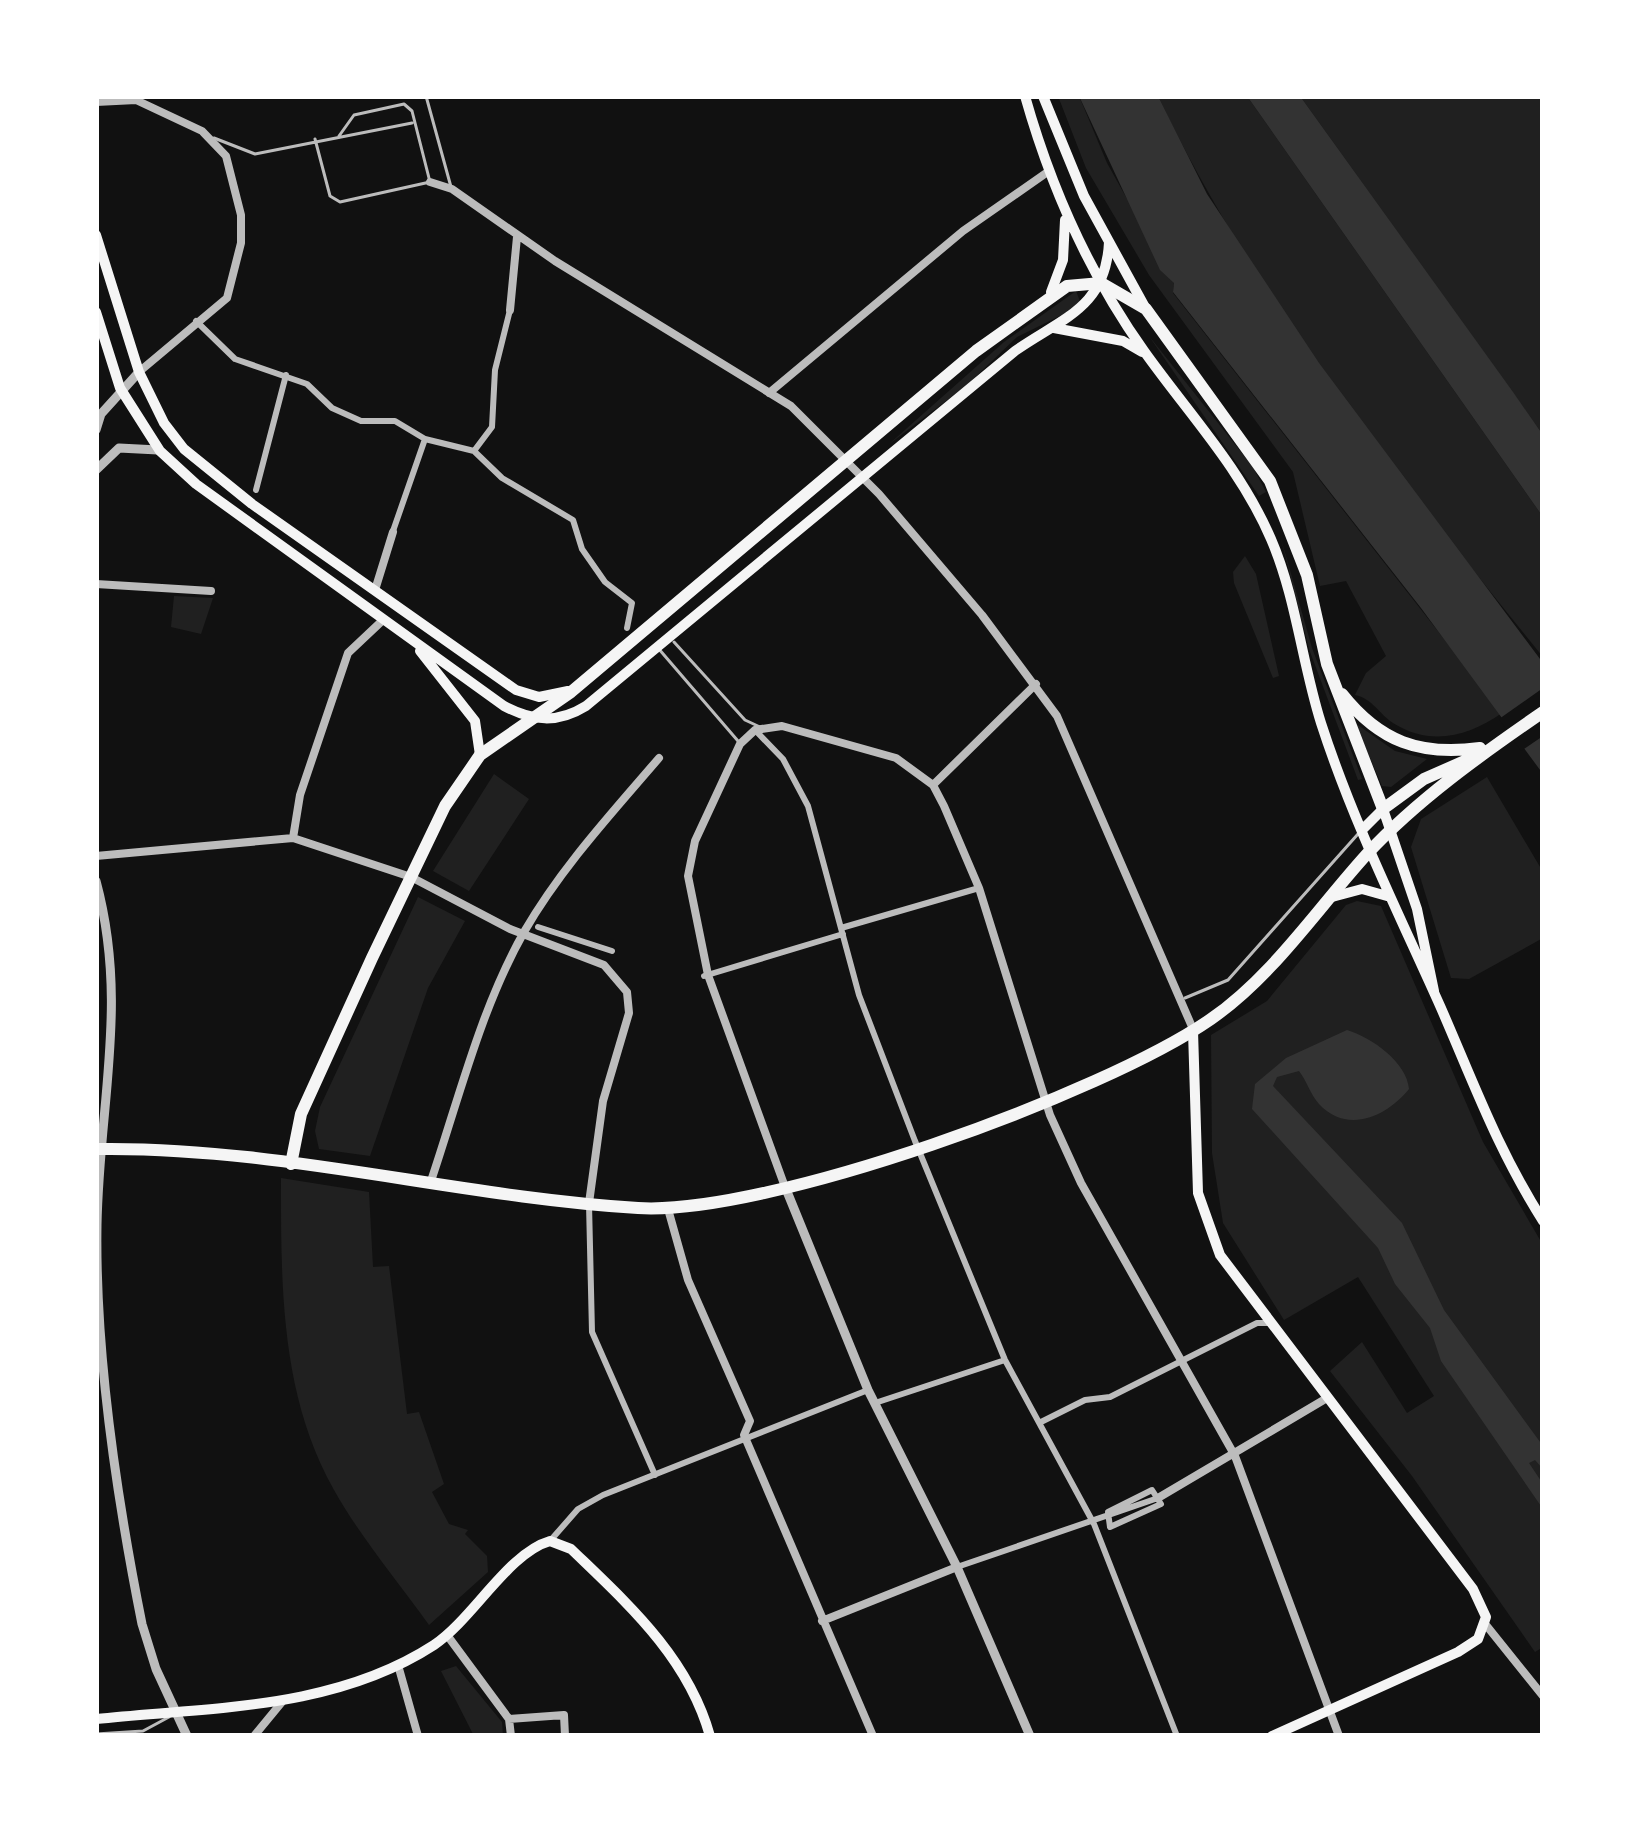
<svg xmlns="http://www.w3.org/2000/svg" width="1639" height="1832" font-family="Overpass,sans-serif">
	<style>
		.green { fill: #202020 }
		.water { fill: #333 }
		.pier { fill: #111 }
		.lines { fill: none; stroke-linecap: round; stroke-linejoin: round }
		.service { stroke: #bcbcbc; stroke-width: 3 }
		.pedestrian { stroke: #bcbcbc; stroke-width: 6 }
		.minor { stroke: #bcbcbc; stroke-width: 8 }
		.tertiary { stroke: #bcbcbc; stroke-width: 9 }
		.secondary { stroke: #f5f5f5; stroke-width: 10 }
		.primary { stroke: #f5f5f5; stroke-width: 12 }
	</style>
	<rect width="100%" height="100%" fill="#111"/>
	<path class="green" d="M 1058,96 L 1079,96 L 1107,163 L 1174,283 L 1173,293 L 1502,713 C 1469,736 1431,747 1393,723 C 1379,714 1372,698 1355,695 L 1366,673 L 1386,656 L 1346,581 L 1320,586 L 1293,472 L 1149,275 L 1086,168 Z
		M 1158,96 L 1247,96 L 1543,517 L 1543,657 C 1401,481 1256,301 1158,96 Z
		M 1300,96 L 1543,96 L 1543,435 Z
		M 1076,291 L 1081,304 L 1076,308 L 1017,337 L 967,385 L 888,445 L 1004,342 Z
		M 1149,336 L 1253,467 L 1266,492 L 1259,496 Z
		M 1280,535 L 1312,648 L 1362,779 L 1358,780 L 1309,649 Z
		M 1245,556 L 1256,574 L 1279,676 L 1273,678 L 1234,583 L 1233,572 Z
		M 174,596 L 213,598 L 201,634 L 171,627 Z
		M 1355,723 L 1395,751 L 1427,759 L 1391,787 L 1382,786 Z
		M 494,774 L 529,799 L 469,891 L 433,871 Z
		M 1487,777 L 1543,872 L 1543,938 L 1469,979 L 1451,978 L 1411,847 L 1421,819 Z
		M 418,897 L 465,921 L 428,988 L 370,1156 L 319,1149 L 315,1131 L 320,1107 Z
		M 1357,901 L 1381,906 L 1483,1142 L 1543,1245 L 1543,1647 L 1535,1652 L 1412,1476 L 1330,1371 L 1362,1342 L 1407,1413 L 1434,1396 L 1358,1277 L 1284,1320 L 1223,1223 L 1212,1153 L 1211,1035 L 1267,1001 L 1346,905 Z
		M 281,1178 L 369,1192 L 373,1267 L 389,1266 L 407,1414 L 419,1412 L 444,1484 L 432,1492 L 449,1524 L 468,1530 L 465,1534 L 487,1556 L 488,1572 L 429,1625 C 397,1580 361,1538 334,1490 C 280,1394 281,1284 281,1178 Z
		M 456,1666 L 502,1722 L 503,1736 L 474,1736 L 441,1671 Z"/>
	<path class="water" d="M 1079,96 L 1158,96 L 1207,194 L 1319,363 L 1543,663 L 1543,774 L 1421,608 L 1173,292 L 1174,283 L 1160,270 Z
		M 1247,96 L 1300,96 L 1513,392 L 1543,435 L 1543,517 Z
		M 1347,1030 C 1373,1038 1407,1063 1409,1089 C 1387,1116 1348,1135 1319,1104 C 1310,1094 1307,1081 1299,1071 L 1277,1077 L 1273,1086 L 1402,1223 L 1444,1310 L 1543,1446 L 1543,1469 L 1535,1460 L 1529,1463 L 1543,1484 L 1543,1509 L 1441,1361 L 1430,1328 L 1395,1284 L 1378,1248 L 1252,1109 L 1255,1084 L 1286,1058 Z"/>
	<path class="pier" d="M 1543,688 L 1543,736 L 1521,751 L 1499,719 Z"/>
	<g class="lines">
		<path class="service" d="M 426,96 L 451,187
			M 214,138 L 255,154 L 412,123
			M 315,139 L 330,196 L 340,202 L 430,182 L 412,111 L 404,104 L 354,115 L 339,136
			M 674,642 L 745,720 L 760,727
			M 658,648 L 738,741
			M 1185,998 L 1228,980 L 1358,834
			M 96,1734 L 143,1731 L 169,1717"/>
		<path class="pedestrian" d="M 196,321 L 235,359 L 307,384 L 332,408 L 361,421 L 395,421 L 425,439 L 474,451 L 502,478 L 573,520 L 582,549 L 605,582 L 632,603 L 627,628
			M 474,451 L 492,427 L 495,370 L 510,310
			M 256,490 L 286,375
			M 393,531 L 425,439
			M 755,730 L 783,759 L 808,806 L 859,995 L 915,1141 L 1005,1360 L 1094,1524 L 1177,1736
			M 538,927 L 612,951
			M 841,928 L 979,888
			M 704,976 L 843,934
			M 589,1204 L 592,1332 L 655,1475
			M 878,1402 L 1005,1360
			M 1041,1422 L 1085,1400 L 1110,1397 L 1257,1323 L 1268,1323
			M 1152,1490 L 1161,1504 L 1110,1527 L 1108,1512 Z
			M 550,1541 L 578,1509 L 603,1495 L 868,1390
			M 957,1567 L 1158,1498"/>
		<path class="minor" d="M 96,102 L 136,100 L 202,131 L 226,156 L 241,215 L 241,243 L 227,298 L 140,371
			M 430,182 L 452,189 L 555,261 L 791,406 L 879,494 L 982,615 L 1057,716 L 1193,1029
			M 510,310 L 517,237
			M 769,393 L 963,231 L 1049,171
			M 96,584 L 211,591
			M 375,590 L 393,532
			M 933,785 L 1036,684
			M 293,838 L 300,795 L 348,653 L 383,620
			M 96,856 L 293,838 L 411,877 L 510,929 L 604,965 L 627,992 L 629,1013 L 603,1101 L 589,1203
			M 431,1181 C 459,1098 481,1008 524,932 C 561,868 611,814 659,758
			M 785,1187 L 708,975 L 688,876 L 695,841 L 740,744 L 755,730 L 782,726 L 896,758 L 933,785 L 944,806 L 979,888 L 1050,1115 L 1081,1183 L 1235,1456 L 1339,1736
			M 668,1209 L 688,1280 L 750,1421 L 744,1435 L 873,1736
			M 1158,1498 L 1327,1398
			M 822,1621 L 957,1567
			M 1486,1625 L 1543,1696
			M 447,1635 L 509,1719 L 511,1736
			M 398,1665 L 418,1736
			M 509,1719 L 564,1715 L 565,1736
			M 254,1736 L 282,1702"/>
		<path class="tertiary" d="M 96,430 L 101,414 L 139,372
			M 96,470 L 119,448 L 158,450
			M 96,881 C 129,1003 99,1103 97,1225 C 95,1353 117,1499 142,1624 L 156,1669 L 187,1736
			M 786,1189 L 868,1390 L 957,1567 L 1030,1736"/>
		<path class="secondary" d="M 1025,96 C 1051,188 1088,272 1144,351 C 1188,413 1240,467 1271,539 C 1296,597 1302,663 1321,723 C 1353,822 1399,914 1441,1008 C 1475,1086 1497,1148 1543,1221
			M 1043,96 L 1084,196 L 1146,309
			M 96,235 L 139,372 L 164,423 L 184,449 L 252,504 L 516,690 L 539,697 L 568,691
			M 1051,292 L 1063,260 L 1065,220
			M 96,312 L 120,388 L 160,451 L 196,484 L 504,706 C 533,721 557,724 586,706 L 1015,351 C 1062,318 1106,308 1109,242
			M 1054,328 L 1123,341 L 1142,352
			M 420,651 L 475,721 L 480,755
			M 1362,830 L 1383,809 L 1417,909 L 1434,991
			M 1332,897 L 1362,889 L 1387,896
			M 1193,1031 L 1198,1193 L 1220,1255 L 1473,1589 L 1486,1617 L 1478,1639 L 1458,1652 L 1272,1736
			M 96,1719 C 211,1707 334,1710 434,1645 C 473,1619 508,1553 550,1541 L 571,1549 C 628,1604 688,1657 710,1736"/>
		<path class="primary" d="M 1342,694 C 1380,742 1420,756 1480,748
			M 96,1149 C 278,1146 457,1197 638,1208 C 767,1216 1103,1094 1211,1019 C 1273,976 1317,909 1367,854 C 1417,800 1482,754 1543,712
			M 291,1164 L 301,1114 L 372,958 L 445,806 L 480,755 L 571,692 L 976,351 L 1067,286 L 1101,283 L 1146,309 L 1270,481 L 1307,575 L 1327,664 L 1383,809 L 1424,779 L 1483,753"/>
	</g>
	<rect width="1639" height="1832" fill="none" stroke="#ffffff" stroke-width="198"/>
</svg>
